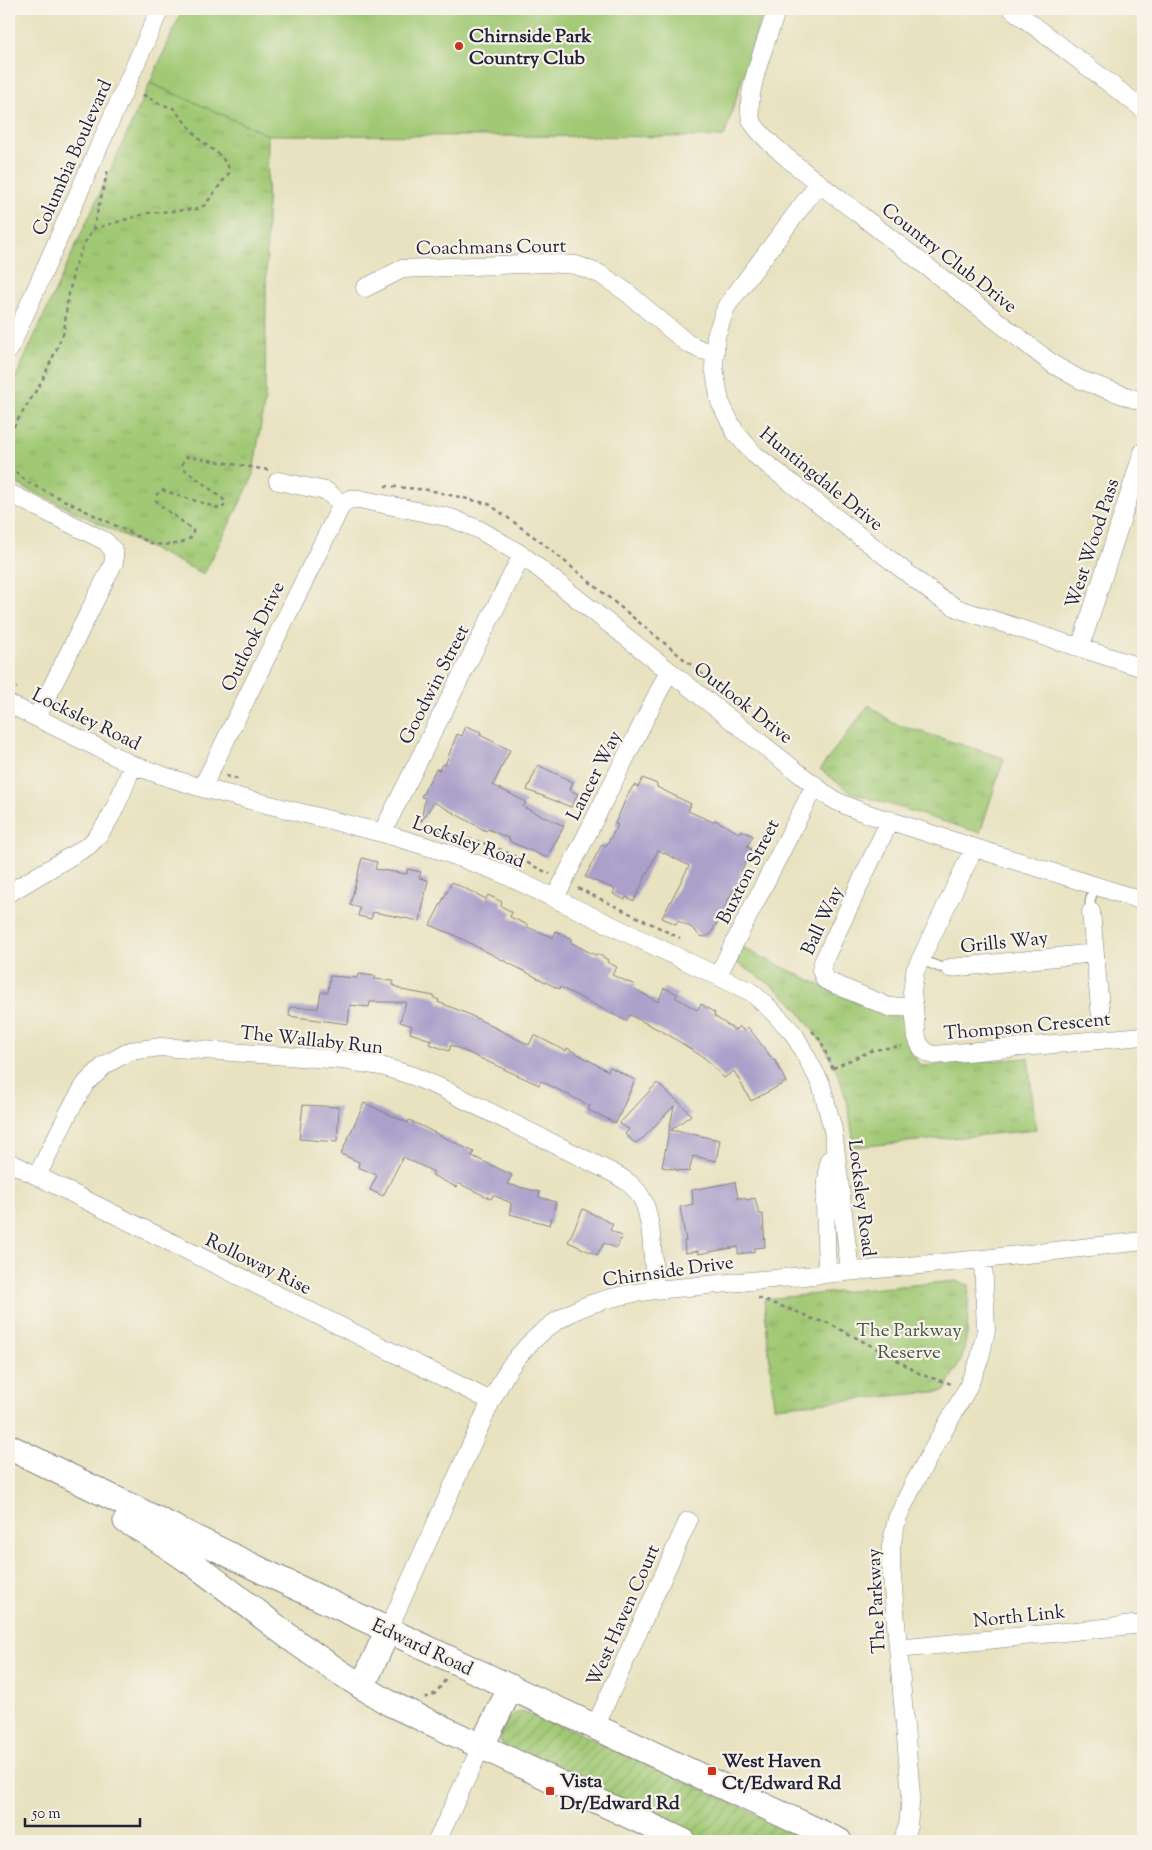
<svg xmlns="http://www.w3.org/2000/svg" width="1152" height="1850" font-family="'Sorts Mill Goudy',serif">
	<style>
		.grass { fill: #a1c974; stroke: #627658 }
		.park { fill: url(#park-tufts); stroke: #627658 }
		.garden { fill: url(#garden-furrows); stroke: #627658 }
		.building { fill: #aaa0ca }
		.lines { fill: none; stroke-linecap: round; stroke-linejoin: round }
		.lane-casing { stroke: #85827e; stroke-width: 11 }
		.street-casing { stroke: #85827e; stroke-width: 19 }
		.secondary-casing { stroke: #85827e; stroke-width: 27 }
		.path { stroke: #85827e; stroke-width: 2.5; stroke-dasharray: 4 4; stroke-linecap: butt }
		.lane { stroke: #fff; stroke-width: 9 }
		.street { stroke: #fff; stroke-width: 18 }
		.secondary { stroke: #fff; stroke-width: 25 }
		.poi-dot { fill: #c8321e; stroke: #f7f3e8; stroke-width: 2 }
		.labels { text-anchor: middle; stroke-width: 4.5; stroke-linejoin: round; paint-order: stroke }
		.poi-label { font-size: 19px; font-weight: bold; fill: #22223b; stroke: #f7f3e8; text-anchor: start }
		.street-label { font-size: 19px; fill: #22223b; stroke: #f7f3e8 }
		.park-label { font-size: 19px; fill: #48544c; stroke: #f7f3e8 }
	</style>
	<defs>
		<pattern id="park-tufts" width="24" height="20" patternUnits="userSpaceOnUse" patternTransform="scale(1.25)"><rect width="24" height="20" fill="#a1c974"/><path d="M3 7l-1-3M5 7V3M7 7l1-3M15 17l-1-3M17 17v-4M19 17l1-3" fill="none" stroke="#8aac65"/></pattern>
		<pattern id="garden-furrows" width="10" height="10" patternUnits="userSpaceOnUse" patternTransform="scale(1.25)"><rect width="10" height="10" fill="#a1c974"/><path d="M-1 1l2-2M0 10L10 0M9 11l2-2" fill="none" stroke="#8aac65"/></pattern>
	</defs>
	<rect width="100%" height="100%" fill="#f7f3e8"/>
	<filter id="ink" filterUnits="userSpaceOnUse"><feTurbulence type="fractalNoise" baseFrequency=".02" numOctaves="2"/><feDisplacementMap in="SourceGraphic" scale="10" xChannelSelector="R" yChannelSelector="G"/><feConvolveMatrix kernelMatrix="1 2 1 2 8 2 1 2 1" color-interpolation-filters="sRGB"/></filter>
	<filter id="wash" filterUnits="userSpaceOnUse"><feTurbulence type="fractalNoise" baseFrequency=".0096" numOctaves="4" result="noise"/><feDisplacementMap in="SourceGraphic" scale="20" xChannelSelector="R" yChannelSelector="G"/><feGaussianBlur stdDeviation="1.12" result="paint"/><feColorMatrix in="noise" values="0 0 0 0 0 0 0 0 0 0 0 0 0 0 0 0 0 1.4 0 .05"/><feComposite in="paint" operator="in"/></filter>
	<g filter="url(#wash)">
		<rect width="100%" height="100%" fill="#e8e2c0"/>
		<path class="grass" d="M 183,9 L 764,9 L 724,137 L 268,135 L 150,83 Z"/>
		<path class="park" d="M 150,83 L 268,135 L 265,399 L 252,479 L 204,574 L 9,480 L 9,392 Z
			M 869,705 L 893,723 L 1004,758 L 980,833 L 850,792 L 820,769 Z
			M 741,947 L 880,1014 L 902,1016 L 907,1020 L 910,1052 L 921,1066 L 1028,1058 L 1036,1130 L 854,1147 C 849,1097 838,1060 805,1020 C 800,1013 795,1005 788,999 C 772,984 754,973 735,962 Z
			M 955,1281 L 969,1285 L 967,1335 L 962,1358 L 945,1391 L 774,1407 L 764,1299 Z"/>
		<path class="garden" d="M 522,1712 L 570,1729 L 816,1841 L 703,1841 L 507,1748 L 502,1744 L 500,1738 C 505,1726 506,1714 522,1712 Z"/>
		<g id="blocks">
			<path class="building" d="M 466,726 L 481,732 L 480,735 L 510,750 L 493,785 L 526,802 L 523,807 L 564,826 L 547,858 L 509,841 L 510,839 L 488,829 L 486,831 L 434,802 L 421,822 L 425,798 L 421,797 L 436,769 L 439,770 L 442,764 L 445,765 L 457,734 L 462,736 Z
				M 538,765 L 573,782 L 570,790 L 578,794 L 571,807 L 527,790 Z
				M 643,778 L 657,784 L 657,787 L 691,804 L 688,811 L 713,822 L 715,820 L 739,833 L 741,830 L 753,836 L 747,847 L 752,849 L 740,874 L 741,875 L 711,934 L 706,937 L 700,936 L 692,928 L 678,921 L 676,924 L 662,918 L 689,866 L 684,863 L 658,850 L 634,901 L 626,897 L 625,900 L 613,894 L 615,889 L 585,877 L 602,844 L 606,846 L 618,825 L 615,824 L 627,796 L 634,785 L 638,787 Z
				M 362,858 L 377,862 L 375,869 L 407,874 L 407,869 L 421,872 L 419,878 L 428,880 L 420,921 L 373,912 L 371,919 L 358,916 L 360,908 L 350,905 Z
				M 452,882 L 486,899 L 488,895 L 502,902 L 501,906 L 512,912 L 510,917 L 528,925 L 527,927 L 553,937 L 556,931 L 572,939 L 570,942 L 595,955 L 598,954 L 608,960 L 607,962 L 617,967 L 612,975 L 635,985 L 633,988 L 658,1002 L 664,988 L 678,994 L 675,997 L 697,1010 L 701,1004 L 715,1013 L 714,1016 L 735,1030 L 739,1026 L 744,1031 L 748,1027 L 774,1061 L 775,1060 L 786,1082 L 751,1101 L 734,1071 L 724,1078 L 706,1059 L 667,1034 L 630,1015 L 626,1021 L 560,987 L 559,989 L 454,935 L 430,925 Z
				M 358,974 L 375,976 L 375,979 L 393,981 L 393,985 L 402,990 L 434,996 L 434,998 L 439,1000 L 438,1002 L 468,1014 L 529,1045 L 534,1035 L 566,1051 L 567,1048 L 608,1071 L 610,1067 L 635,1080 L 616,1123 L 588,1110 L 590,1106 L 541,1081 L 539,1085 L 451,1045 L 449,1051 L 429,1044 L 431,1040 L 410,1033 L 412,1026 L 400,1022 L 406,1002 L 370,1002 L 369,1007 L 350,1005 L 348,1024 L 289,1016 L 290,1007 L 318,1008 L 321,992 L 328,992 L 330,976 L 357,978 Z
				M 657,1083 L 683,1106 L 691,1115 L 671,1130 L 720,1140 L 716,1161 L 693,1156 L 689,1172 L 662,1167 L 674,1106 L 643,1138 L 635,1143 L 625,1134 L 629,1129 L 619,1124 Z
				M 364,1103 L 408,1123 L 409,1120 L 474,1152 L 472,1156 L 512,1175 L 507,1184 L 540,1192 L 539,1197 L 556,1202 L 550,1225 L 510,1214 L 511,1203 L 493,1195 L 491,1199 L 458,1183 L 456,1187 L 432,1175 L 434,1172 L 403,1157 L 383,1196 L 370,1190 L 377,1175 L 358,1167 L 359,1162 L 341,1154 Z
				M 303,1105 L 339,1107 L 337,1142 L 299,1139 Z
				M 735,1182 L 738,1198 L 745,1198 L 746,1200 L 755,1198 L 759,1214 L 763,1214 L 765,1247 L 754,1248 L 754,1252 L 738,1254 L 738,1247 L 698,1254 L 698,1251 L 685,1253 L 684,1241 L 686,1241 L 680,1207 L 693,1204 L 692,1190 Z
				M 583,1209 L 613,1224 L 610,1230 L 622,1236 L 616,1248 L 604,1243 L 597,1255 L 568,1242 Z"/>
		</g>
	</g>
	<g filter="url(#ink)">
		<use href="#blocks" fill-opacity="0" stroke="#85827e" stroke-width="1"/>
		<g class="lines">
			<defs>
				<path id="lane" d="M 1091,912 L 1090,902 L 1094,885
					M 920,959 L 939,967 L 950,968"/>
				<path id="street" d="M 777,9 C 769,34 744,94 751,119 C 758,140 837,197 859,214 C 924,264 989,315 1054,365 L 1081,380 L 1143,402
					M 1012,9 L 1143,109
					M 819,183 L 726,307 L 716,336 L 714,367 L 720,402 L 735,432 L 754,454 L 938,597 L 959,609 L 1143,668
					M 365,288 L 402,269 L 546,263 L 576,265 L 600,274 L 625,291 L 687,343 L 701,350 L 715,353
					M 9,350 L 160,9
					M 278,481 L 326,491 L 342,504 L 350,499 L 359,499 L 451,518 L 480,530 L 522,555 L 829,797 C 857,813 890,820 922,831 C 995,855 1070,877 1143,901
					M 9,493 L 105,541 L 114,551 L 114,562 L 37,717
					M 1080,648 L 1143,452
					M 9,704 L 133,765 L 164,776 L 202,788 L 382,833 L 442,851 L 499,872 L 751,992 L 769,1008 L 794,1034 L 821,1084 L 833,1130 L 850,1271
					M 202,788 L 342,504
					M 890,820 L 823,962 L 821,970 L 825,980 L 889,1007 L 914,1007
					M 382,833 L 522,555
					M 974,848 L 915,971 L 912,992 L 917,1037 C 920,1048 924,1052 934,1055 L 1143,1036
					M 9,893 L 88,846 C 111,826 121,793 133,765
					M 555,898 L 669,671
					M 1091,912 L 1101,1018
					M 950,968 L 1095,953
					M 718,975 L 815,785
					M 9,1162 L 491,1401
					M 37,1176 L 70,1110 L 86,1083 L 105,1065 L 130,1051 L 161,1047 L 342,1060 L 381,1066 L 413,1076 L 439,1087 L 615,1174 C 625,1180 635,1186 641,1197 C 653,1215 653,1267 655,1290
					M 827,1273 L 825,1202 L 829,1160
					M 388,1630 L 491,1401 C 498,1389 504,1375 512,1364 C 552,1312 593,1298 655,1290 L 983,1259 L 1143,1241
					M 898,1649 L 1143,1624
					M 595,1727 L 688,1521
					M 437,1841 L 481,1747
					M 902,1841 L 908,1826 L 911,1795 L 891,1566 L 891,1546 L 897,1519 L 913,1485 L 967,1389 L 980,1358 L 986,1330 L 983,1259"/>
				<path id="secondary" d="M 9,1447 L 277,1578 L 839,1841
					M 126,1521 C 188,1555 240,1600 296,1642 C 326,1664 357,1684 389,1703 L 683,1841
					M 362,1687 L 388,1630
					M 481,1747 L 511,1687"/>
			</defs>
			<use href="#lane" class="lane-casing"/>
			<use href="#street" class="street-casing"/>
			<use href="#secondary" class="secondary-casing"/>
			<path class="path" d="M 93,229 L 148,213 L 197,209 L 205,205 L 229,173 L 228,166 L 221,156 L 200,140 L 173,108 L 160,104 L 140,93
				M 9,434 L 42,381 L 64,332 L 67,304 L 74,269 L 83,246 L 93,229 L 108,170
				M 9,467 L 29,483 L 153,544 C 168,545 181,546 193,536 L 193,530 L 160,505 L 156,500 L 157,494 L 162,490 L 221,509 L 224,506 L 225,501 L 222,498 L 183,468 L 182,465 L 186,457 L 191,457 L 268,470
				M 385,486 L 429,490 L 489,504 L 541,542 L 712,682
				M 9,684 L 17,688
				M 226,776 L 238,779
				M 437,831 L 491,845 L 550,874
				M 578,888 L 680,938
				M 812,1031 L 821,1041 L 833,1070
				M 833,1068 L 873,1050 L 902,1046
				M 758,1298 L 803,1314 L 812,1319 L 828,1323 L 887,1354 L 922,1375 L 952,1384
				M 425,1698 L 436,1693 L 446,1679"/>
			<use href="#lane" class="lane"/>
			<use href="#street" class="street"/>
			<use href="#secondary" class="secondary"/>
		</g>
	</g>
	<g class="poi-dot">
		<circle cx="459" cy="46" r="5"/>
		<rect x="707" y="1766" width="10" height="10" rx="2.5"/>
		<rect x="545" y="1786" width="10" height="10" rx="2.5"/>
	</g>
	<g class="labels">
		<g class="poi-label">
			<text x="469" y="42">Chirnside Park<tspan x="469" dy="22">Country Club</tspan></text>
			<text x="722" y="1767">West Haven<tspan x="722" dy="22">Ct/Edward Rd</tspan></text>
			<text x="560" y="1787">Vista<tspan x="560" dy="22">Dr/Edward Rd</tspan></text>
		</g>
		<g class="street-label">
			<text transform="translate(71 157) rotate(-66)" y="7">Columbia Boulevard</text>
			<text transform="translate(491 246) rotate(-1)" y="7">Coachmans Court</text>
			<text transform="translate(950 257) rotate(38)" y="7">Country Club Drive</text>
			<text transform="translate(822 478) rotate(39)" y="7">Huntingdale Drive</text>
			<text transform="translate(1091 543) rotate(-72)" y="7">West Wood Pass</text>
			<text transform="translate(252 636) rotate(-64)" y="7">Outlook Drive</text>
			<text transform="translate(433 684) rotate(-63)" y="7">Goodwin Street</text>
			<text transform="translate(744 702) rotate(38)" y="7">Outlook Drive</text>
			<text transform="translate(87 718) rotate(26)" y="7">Locksley Road</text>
			<text transform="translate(593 775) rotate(-63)" y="7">Lancer Way</text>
			<text transform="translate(469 841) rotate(20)" y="7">Locksley Road</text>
			<text transform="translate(747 871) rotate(-63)" y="7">Buxton Street</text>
			<text transform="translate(821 920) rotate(-65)" y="7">Ball Way</text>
			<text transform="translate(1004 941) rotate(-6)" y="7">Grills Way</text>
			<text transform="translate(1027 1025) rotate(-5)" y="7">Thompson Crescent</text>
			<text transform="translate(312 1039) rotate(6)" y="7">The Wallaby Run</text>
			<text transform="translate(863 1198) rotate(83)" y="7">Locksley Road</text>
			<text transform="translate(259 1263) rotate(26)" y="7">Rolloway Rise</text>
			<text transform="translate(668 1270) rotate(-8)" y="7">Chirnside Drive</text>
			<text transform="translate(875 1601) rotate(-93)" y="7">The Parkway</text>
			<text transform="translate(622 1615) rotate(-66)" y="7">West Haven Court</text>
			<text transform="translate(1019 1615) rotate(-6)" y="7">North Link</text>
			<text transform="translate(423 1646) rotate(25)" y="7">Edward Road</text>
		</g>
		<g class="park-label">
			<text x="909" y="1336">The Parkway<tspan x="909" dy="22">Reserve</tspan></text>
		</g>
	</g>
	<rect width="1152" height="1850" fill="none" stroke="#f7f3e8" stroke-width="30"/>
	<path d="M25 1818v8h115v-8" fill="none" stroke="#22223b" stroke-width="2.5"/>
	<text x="32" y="1818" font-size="15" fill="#22223b" stroke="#f7f3e8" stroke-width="4" paint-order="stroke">50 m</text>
</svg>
